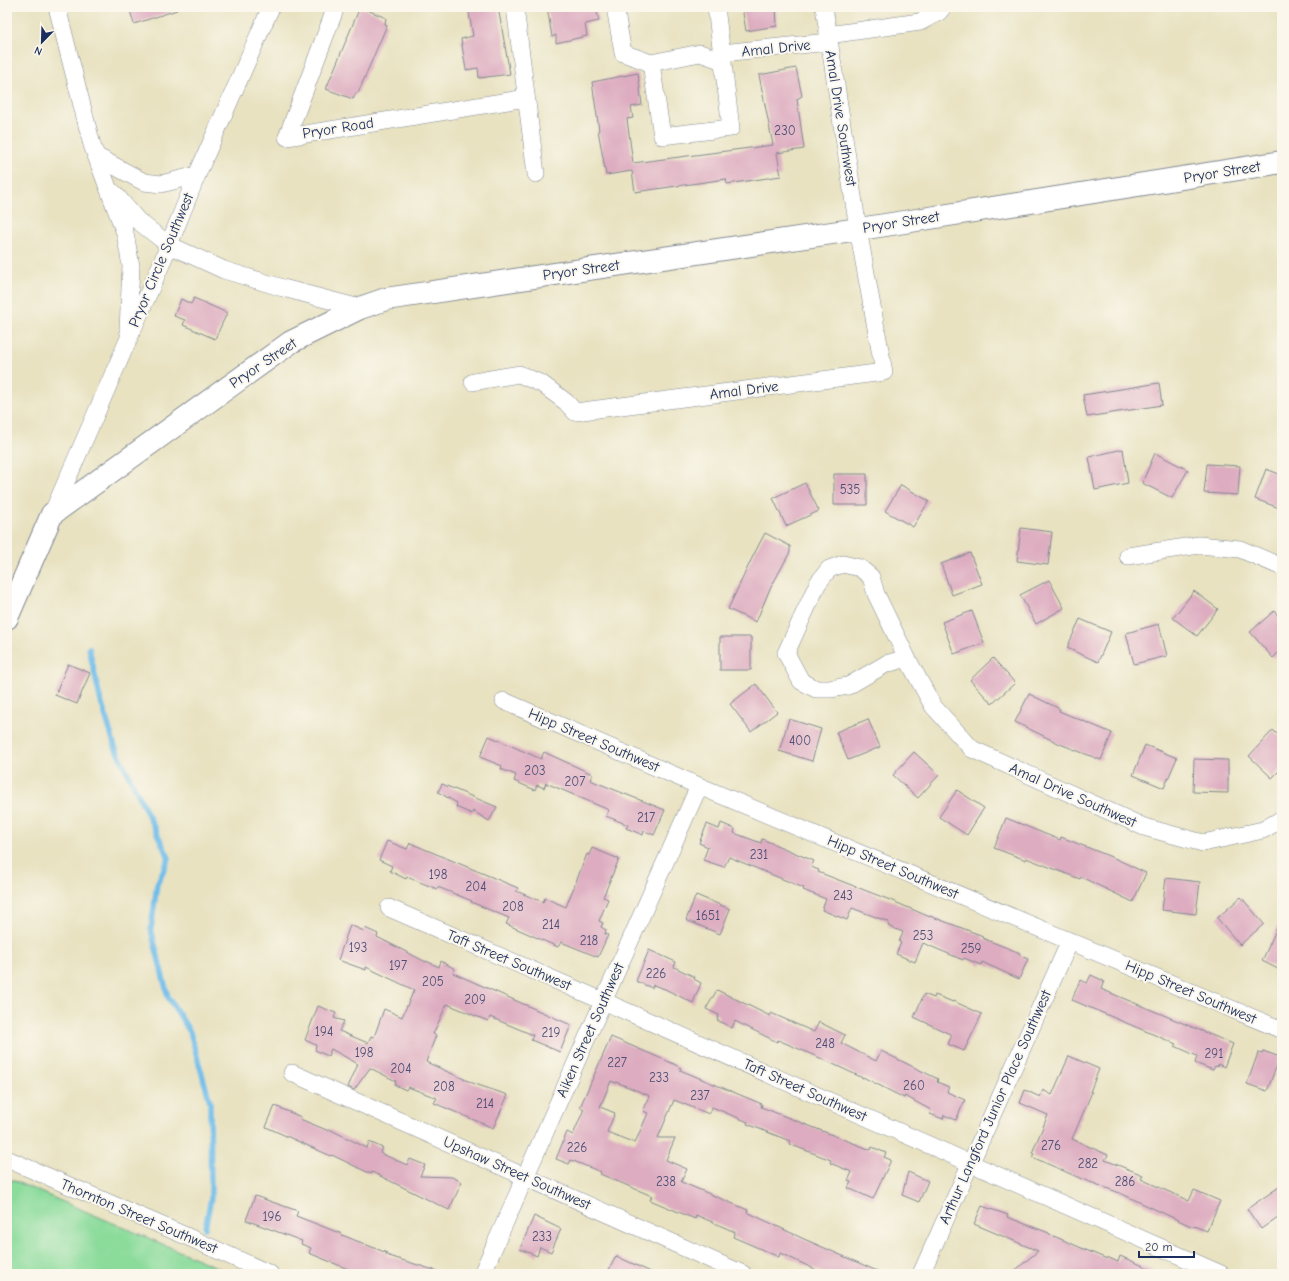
<svg xmlns="http://www.w3.org/2000/svg" width="1289" height="1281" font-family="'Comic Neue',sans-serif">
	<style>
		.green { fill: #8bdb9b; stroke: #53857c }
		.lines { fill: none; stroke-linecap: round; stroke-linejoin: round }
		.stream { stroke: #70bdea; stroke-width: 5.5 }
		.building { fill: #ddacc0; fill-rule: evenodd }
		.minor-casing { stroke: #828890; stroke-width: 18 }
		.secondary-casing { stroke: #828890; stroke-width: 24 }
		.minor { stroke: #fff; stroke-width: 17 }
		.secondary { stroke: #fff; stroke-width: 22 }
		.labels { text-anchor: middle; stroke-width: 4; stroke-linejoin: round; paint-order: stroke }
		.number-label { font-size: 13px; fill: #4c4e76 }
		.street-label { font-size: 15px; fill: #1b2f5e; stroke: #fbf7ec }
	</style>
	<rect width="100%" height="100%" fill="#fbf7ec"/>
	<filter id="ink" filterUnits="userSpaceOnUse"><feTurbulence type="fractalNoise" baseFrequency=".025" numOctaves="2"/><feDisplacementMap in="SourceGraphic" scale="8" xChannelSelector="R" yChannelSelector="G"/><feConvolveMatrix kernelMatrix="1 2 1 2 8 2 1 2 1" color-interpolation-filters="sRGB"/></filter>
	<filter id="wash" filterUnits="userSpaceOnUse"><feTurbulence type="fractalNoise" baseFrequency=".012" numOctaves="4" result="noise"/><feDisplacementMap in="SourceGraphic" scale="16" xChannelSelector="R" yChannelSelector="G"/><feGaussianBlur stdDeviation="0.9" result="paint"/><feColorMatrix in="noise" values="0 0 0 0 0 0 0 0 0 0 0 0 0 0 0 0 0 1.4 0 .05"/><feComposite in="paint" operator="in"/></filter>
	<g filter="url(#wash)">
		<rect width="100%" height="100%" fill="#e8e2c1"/>
		<path class="green" d="M 7,1178 L 233,1274 L 7,1274 Z"/>
		<g class="lines">
			<path class="stream" d="M 89,648 L 100,698 L 115,747 L 169,858 L 157,884 L 151,929 L 168,997 L 190,1032 L 210,1102 L 211,1198 L 205,1228"/>
		</g>
		<g id="blocks">
			<path class="building" d="M 129,7 L 177,7 L 177,10 L 134,24 Z
				M 360,7 L 386,18 L 385,24 L 387,25 L 358,93 L 356,93 L 353,99 L 326,89 Z
				M 468,7 L 498,7 L 510,74 L 479,78 L 478,68 L 466,70 L 461,39 L 473,36 Z
				M 547,7 L 596,7 L 599,21 L 585,24 L 587,36 L 556,43 L 556,35 L 552,37 Z
				M 742,7 L 776,7 L 777,26 L 746,31 Z
				M 796,68 L 802,96 L 797,99 L 804,149 L 777,153 L 781,176 L 727,184 L 726,179 L 635,192 L 632,171 L 606,175 L 598,130 L 599,130 L 592,82 L 638,73 L 642,105 L 631,107 L 633,118 L 627,119 L 633,163 L 773,145 L 759,75 Z
				M 194,298 L 227,313 L 215,339 L 183,325 L 185,320 L 174,316 L 181,299 L 191,304 Z
				M 1159,383 L 1162,405 L 1087,417 L 1083,395 Z
				M 1123,449 L 1128,483 L 1095,490 L 1089,457 Z
				M 1155,453 L 1188,470 L 1172,498 L 1142,483 Z
				M 1207,464 L 1240,466 L 1238,495 L 1204,493 Z
				M 1266,469 L 1282,475 L 1282,509 L 1255,499 Z
				M 834,474 L 867,474 L 867,505 L 834,505 Z
				M 805,483 L 819,511 L 786,526 L 773,498 Z
				M 901,485 L 929,501 L 913,527 L 885,511 Z
				M 1021,528 L 1052,532 L 1048,565 L 1017,561 Z
				M 765,533 L 790,546 L 790,552 L 769,591 L 756,622 L 728,609 L 753,556 Z
				M 970,553 L 982,584 L 952,595 L 941,564 Z
				M 1049,580 L 1064,608 L 1036,624 L 1020,595 Z
				M 1194,591 L 1218,609 L 1197,636 L 1173,618 Z
				M 972,611 L 984,643 L 954,654 L 942,622 Z
				M 1274,611 L 1282,620 L 1282,649 L 1273,658 L 1250,632 Z
				M 1080,619 L 1111,632 L 1098,662 L 1067,648 Z
				M 1159,624 L 1167,656 L 1134,664 L 1126,633 Z
				M 720,637 L 751,637 L 751,670 L 720,670 Z
				M 993,658 L 1015,683 L 992,704 L 970,680 Z
				M 68,664 L 90,673 L 77,704 L 55,695 Z
				M 756,684 L 777,712 L 751,732 L 730,704 Z
				M 1029,694 L 1060,709 L 1059,711 L 1112,733 L 1101,760 L 1060,744 L 1015,722 Z
				M 789,719 L 821,729 L 812,761 L 779,751 Z
				M 868,719 L 880,747 L 848,760 L 836,732 Z
				M 1273,730 L 1282,739 L 1282,768 L 1272,778 L 1249,756 Z
				M 489,736 L 541,759 L 544,752 L 592,774 L 590,780 L 665,810 L 654,835 L 644,831 L 643,835 L 626,828 L 628,825 L 606,816 L 609,810 L 546,783 L 544,788 L 537,785 L 535,790 L 514,781 L 516,775 L 501,769 L 502,766 L 480,757 Z
				M 1145,745 L 1177,758 L 1164,788 L 1133,775 Z
				M 914,752 L 939,775 L 918,798 L 893,775 Z
				M 1194,759 L 1228,760 L 1228,793 L 1193,792 Z
				M 442,784 L 497,807 L 489,821 L 473,811 L 472,814 L 456,807 L 457,803 L 438,792 Z
				M 957,790 L 984,808 L 967,835 L 939,817 Z
				M 1006,818 L 1060,840 L 1061,837 L 1114,858 L 1146,873 L 1133,902 L 1081,877 L 1080,879 L 1026,858 L 1026,860 L 994,848 Z
				M 721,823 L 735,829 L 734,833 L 761,843 L 762,839 L 814,861 L 811,867 L 819,870 L 818,872 L 895,902 L 930,917 L 930,916 L 983,936 L 982,938 L 1020,953 L 1019,955 L 1028,959 L 1019,979 L 982,962 L 981,965 L 964,958 L 963,960 L 923,943 L 915,962 L 896,954 L 901,943 L 899,942 L 903,932 L 888,926 L 889,922 L 852,908 L 847,920 L 822,910 L 826,899 L 803,890 L 804,888 L 729,857 L 724,867 L 703,860 L 708,847 L 699,843 L 707,824 L 719,829 Z
				M 387,841 L 407,849 L 410,843 L 518,888 L 516,891 L 543,902 L 545,898 L 566,907 L 587,854 L 589,855 L 592,848 L 619,859 L 603,897 L 608,899 L 599,921 L 603,923 L 601,927 L 606,930 L 605,934 L 608,935 L 598,957 L 561,942 L 558,947 L 506,924 L 509,918 L 471,902 L 472,901 L 438,887 L 437,889 L 407,877 L 406,879 L 390,871 L 392,866 L 379,860 Z
				M 1166,878 L 1200,882 L 1196,914 L 1162,910 Z
				M 696,895 L 730,909 L 720,934 L 686,920 Z
				M 1241,897 L 1264,924 L 1240,945 L 1217,918 Z
				M 1282,917 L 1282,971 L 1262,961 Z
				M 350,925 L 364,931 L 365,928 L 378,934 L 377,937 L 426,962 L 426,961 L 439,967 L 441,961 L 455,969 L 453,973 L 571,1025 L 560,1052 L 531,1040 L 533,1035 L 490,1017 L 488,1021 L 447,1004 L 433,1034 L 436,1035 L 426,1062 L 475,1084 L 508,1095 L 493,1128 L 434,1103 L 437,1098 L 408,1087 L 406,1090 L 395,1085 L 396,1081 L 370,1068 L 354,1090 L 348,1087 L 358,1064 L 331,1049 L 328,1056 L 315,1050 L 316,1045 L 305,1040 L 318,1006 L 336,1013 L 334,1018 L 344,1021 L 339,1031 L 368,1043 L 371,1036 L 374,1037 L 384,1009 L 402,1017 L 414,990 L 366,967 L 366,970 L 338,960 Z
				M 649,950 L 676,962 L 674,967 L 695,977 L 694,979 L 701,983 L 693,1003 L 665,989 L 653,985 L 652,988 L 636,981 Z
				M 1091,975 L 1104,981 L 1101,989 L 1233,1044 L 1224,1067 L 1218,1064 L 1217,1067 L 1215,1066 L 1213,1070 L 1195,1063 L 1197,1056 L 1175,1046 L 1176,1044 L 1072,1000 L 1080,980 L 1087,983 Z
				M 717,990 L 770,1016 L 771,1013 L 814,1032 L 819,1022 L 845,1035 L 841,1043 L 876,1061 L 881,1051 L 938,1079 L 937,1082 L 949,1087 L 947,1092 L 965,1100 L 956,1120 L 944,1115 L 943,1119 L 930,1114 L 931,1110 L 905,1096 L 904,1098 L 863,1077 L 863,1078 L 820,1058 L 778,1040 L 777,1042 L 735,1021 L 732,1028 L 717,1020 L 719,1015 L 706,1009 Z
				M 924,994 L 934,998 L 935,995 L 953,1002 L 953,1001 L 982,1014 L 964,1051 L 948,1044 L 952,1035 L 914,1017 Z
				M 611,1037 L 674,1064 L 681,1068 L 680,1070 L 762,1104 L 761,1107 L 871,1150 L 872,1147 L 886,1153 L 884,1157 L 891,1160 L 873,1199 L 848,1188 L 851,1182 L 848,1181 L 852,1172 L 830,1163 L 831,1160 L 789,1144 L 790,1141 L 747,1124 L 748,1122 L 712,1107 L 709,1114 L 674,1100 L 658,1138 L 675,1138 L 666,1160 L 687,1169 L 681,1182 L 748,1210 L 747,1212 L 804,1239 L 884,1274 L 825,1274 L 780,1253 L 779,1257 L 733,1237 L 735,1232 L 696,1215 L 695,1219 L 650,1200 L 652,1196 L 600,1174 L 601,1172 L 571,1160 L 569,1164 L 556,1159 L 567,1132 L 573,1135 L 584,1109 L 580,1107 ZM 611,1081 L 616,1083 L 616,1082 L 650,1096 L 643,1111 L 648,1113 L 635,1143 L 607,1132 L 615,1113 L 600,1107 Z
				M 1263,1051 L 1280,1057 L 1267,1091 L 1247,1084 L 1258,1053 L 1262,1054 Z
				M 1069,1056 L 1099,1069 L 1090,1092 L 1092,1092 L 1072,1139 L 1108,1155 L 1105,1160 L 1143,1175 L 1141,1179 L 1189,1201 L 1194,1190 L 1220,1201 L 1207,1231 L 1194,1226 L 1193,1227 L 1120,1193 L 1082,1179 L 1032,1157 L 1034,1154 L 1032,1153 L 1048,1115 L 1020,1103 L 1025,1090 L 1040,1097 L 1043,1090 L 1052,1095 Z
				M 275,1106 L 301,1117 L 300,1119 L 329,1131 L 329,1129 L 367,1148 L 369,1142 L 383,1148 L 380,1153 L 407,1165 L 410,1159 L 425,1165 L 420,1176 L 452,1177 L 462,1182 L 449,1210 L 372,1172 L 371,1174 L 332,1155 L 331,1156 L 266,1127 Z
				M 908,1172 L 928,1181 L 919,1202 L 902,1195 Z
				M 1282,1185 L 1282,1214 L 1261,1229 L 1247,1209 Z
				M 255,1196 L 298,1211 L 296,1216 L 342,1234 L 342,1235 L 387,1253 L 386,1255 L 437,1271 L 436,1274 L 360,1274 L 309,1253 L 311,1248 L 301,1244 L 302,1241 L 246,1220 Z
				M 982,1206 L 1008,1215 L 1007,1217 L 1049,1233 L 1049,1234 L 1107,1259 L 1107,1257 L 1118,1262 L 1120,1256 L 1162,1274 L 1011,1274 L 1038,1251 L 974,1224 Z
				M 534,1216 L 561,1229 L 551,1252 L 540,1247 L 537,1256 L 520,1249 Z
				M 616,1256 L 655,1274 L 607,1274 Z"/>
		</g>
	</g>
	<g filter="url(#ink)">
		<use href="#blocks" fill-opacity="0" stroke="#828890" stroke-width="1"/>
		<g class="lines">
			<defs>
				<path id="minor" d="M 57,7 L 92,145 L 125,233 L 131,266 L 128,330
					M 336,7 L 287,137 L 526,98
					M 515,7 L 536,174
					M 615,7 L 623,53 L 651,63 L 700,53 L 723,61
					M 828,35 L 920,22 L 939,12 L 943,7
					M 722,53 L 829,42
					M 651,63 L 662,136 L 731,128 L 716,7
					M 96,156 L 144,182 L 161,184 L 197,175
					M 114,193 L 138,221 L 169,245 L 224,270 L 283,288 L 360,308
					M 473,382 L 519,374 L 542,384 L 566,402 L 575,412 L 884,372 L 858,229 L 824,7
					M 52,514 L 160,267 L 197,175 L 271,7
					M 1128,556 L 1199,545 L 1240,549 L 1282,567
					M 907,658 L 886,664 L 848,686 L 830,689 L 816,689 L 801,681 L 786,653 L 818,583 L 829,569 L 843,564 L 860,568 L 871,577 L 876,594 L 907,658 L 933,706 L 972,749 L 1144,827 L 1203,843 L 1263,830 L 1282,819
					M 504,701 L 699,786 L 1282,1030
					M 389,908 L 603,1001 L 1221,1274
					M 292,1073 L 743,1274
					M 7,1159 L 186,1236 L 270,1274
					M 482,1274 L 699,786
					M 921,1274 L 1070,941"/>
				<path id="secondary" d="M 7,618 L 52,514 L 291,342 L 360,308 L 386,299 L 879,226 L 1282,162"/>
			</defs>
			<use href="#minor" class="minor-casing"/>
			<use href="#secondary" class="secondary-casing"/>
			<use href="#minor" class="minor"/>
			<use href="#secondary" class="secondary"/>
		</g>
	</g>
	<g class="labels">
		<g class="number-label">
			<text x="785" y="135">230</text>
			<text x="850" y="494">535</text>
			<text x="800" y="745">400</text>
			<text x="535" y="775">203</text>
			<text x="575" y="786">207</text>
			<text x="646" y="822">217</text>
			<text x="759" y="859">231</text>
			<text x="438" y="879">198</text>
			<text x="476" y="891">204</text>
			<text x="843" y="900">243</text>
			<text x="513" y="911">208</text>
			<text x="708" y="920">1651</text>
			<text x="551" y="929">214</text>
			<text x="923" y="940">253</text>
			<text x="589" y="945">218</text>
			<text x="358" y="952">193</text>
			<text x="971" y="953">259</text>
			<text x="398" y="970">197</text>
			<text x="656" y="978">226</text>
			<text x="433" y="986">205</text>
			<text x="475" y="1004">209</text>
			<text x="324" y="1036">194</text>
			<text x="551" y="1037">219</text>
			<text x="825" y="1048">248</text>
			<text x="364" y="1057">198</text>
			<text x="1214" y="1058">291</text>
			<text x="617" y="1067">227</text>
			<text x="401" y="1073">204</text>
			<text x="659" y="1082">233</text>
			<text x="914" y="1090">260</text>
			<text x="444" y="1091">208</text>
			<text x="700" y="1100">237</text>
			<text x="485" y="1108">214</text>
			<text x="1051" y="1150">276</text>
			<text x="577" y="1152">226</text>
			<text x="1088" y="1168">282</text>
			<text x="666" y="1186">238</text>
			<text x="1125" y="1186">286</text>
			<text x="272" y="1221">196</text>
			<text x="542" y="1241">233</text>
		</g>
		<g class="street-label">
			<text transform="translate(776 48) rotate(-6)" y="5">Amal Drive</text>
			<text transform="translate(841 118) rotate(81)" y="5">Amal Drive Southwest</text>
			<text transform="translate(338 128) rotate(-9)" y="5">Pryor Road</text>
			<text transform="translate(1222 172) rotate(-9)" y="5">Pryor Street</text>
			<text transform="translate(901 222) rotate(-9)" y="5">Pryor Street</text>
			<text transform="translate(161 260) rotate(-67)" y="5">Pryor Circle Southwest</text>
			<text transform="translate(581 270) rotate(-8)" y="5">Pryor Street</text>
			<text transform="translate(263 363) rotate(-34)" y="5">Pryor Street</text>
			<text transform="translate(744 390) rotate(-7)" y="5">Amal Drive</text>
			<text transform="translate(594 740) rotate(23)" y="5">Hipp Street Southwest</text>
			<text transform="translate(1073 795) rotate(24)" y="5">Amal Drive Southwest</text>
			<text transform="translate(893 867) rotate(23)" y="5">Hipp Street Southwest</text>
			<text transform="translate(509 960) rotate(23)" y="5">Taft Street Southwest</text>
			<text transform="translate(1191 992) rotate(23)" y="5">Hipp Street Southwest</text>
			<text transform="translate(590 1030) rotate(-66)" y="5">Aiken Street Southwest</text>
			<text transform="translate(805 1090) rotate(24)" y="5">Taft Street Southwest</text>
			<text transform="translate(995 1107) rotate(-66)" y="5">Arthur Langford Junior Place Southwest</text>
			<text transform="translate(517 1173) rotate(24)" y="5">Upshaw Street Southwest</text>
			<text transform="translate(139 1216) rotate(23)" y="5">Thornton Street Southwest</text>
		</g>
	</g>
	<rect width="1289" height="1281" fill="none" stroke="#fbf7ec" stroke-width="24"/>
	<g transform="translate(42 42) rotate(203)" stroke="#fbf7ec" stroke-width="3" paint-order="stroke">
	<path d="M0-3L7 15L0 10L-7 15Z" fill="#1b2f5e"/>
	<text y="-6" font-size="11" font-weight="bold" text-anchor="middle" fill="#1b2f5e">N</text>
	</g>
	<path d="M1139 1251v6h55v-6" fill="none" stroke="#1b2f5e" stroke-width="2"/>
	<text x="1145" y="1251" font-size="12" fill="#1b2f5e" stroke="#fbf7ec" stroke-width="3" paint-order="stroke">20 m</text>
</svg>
